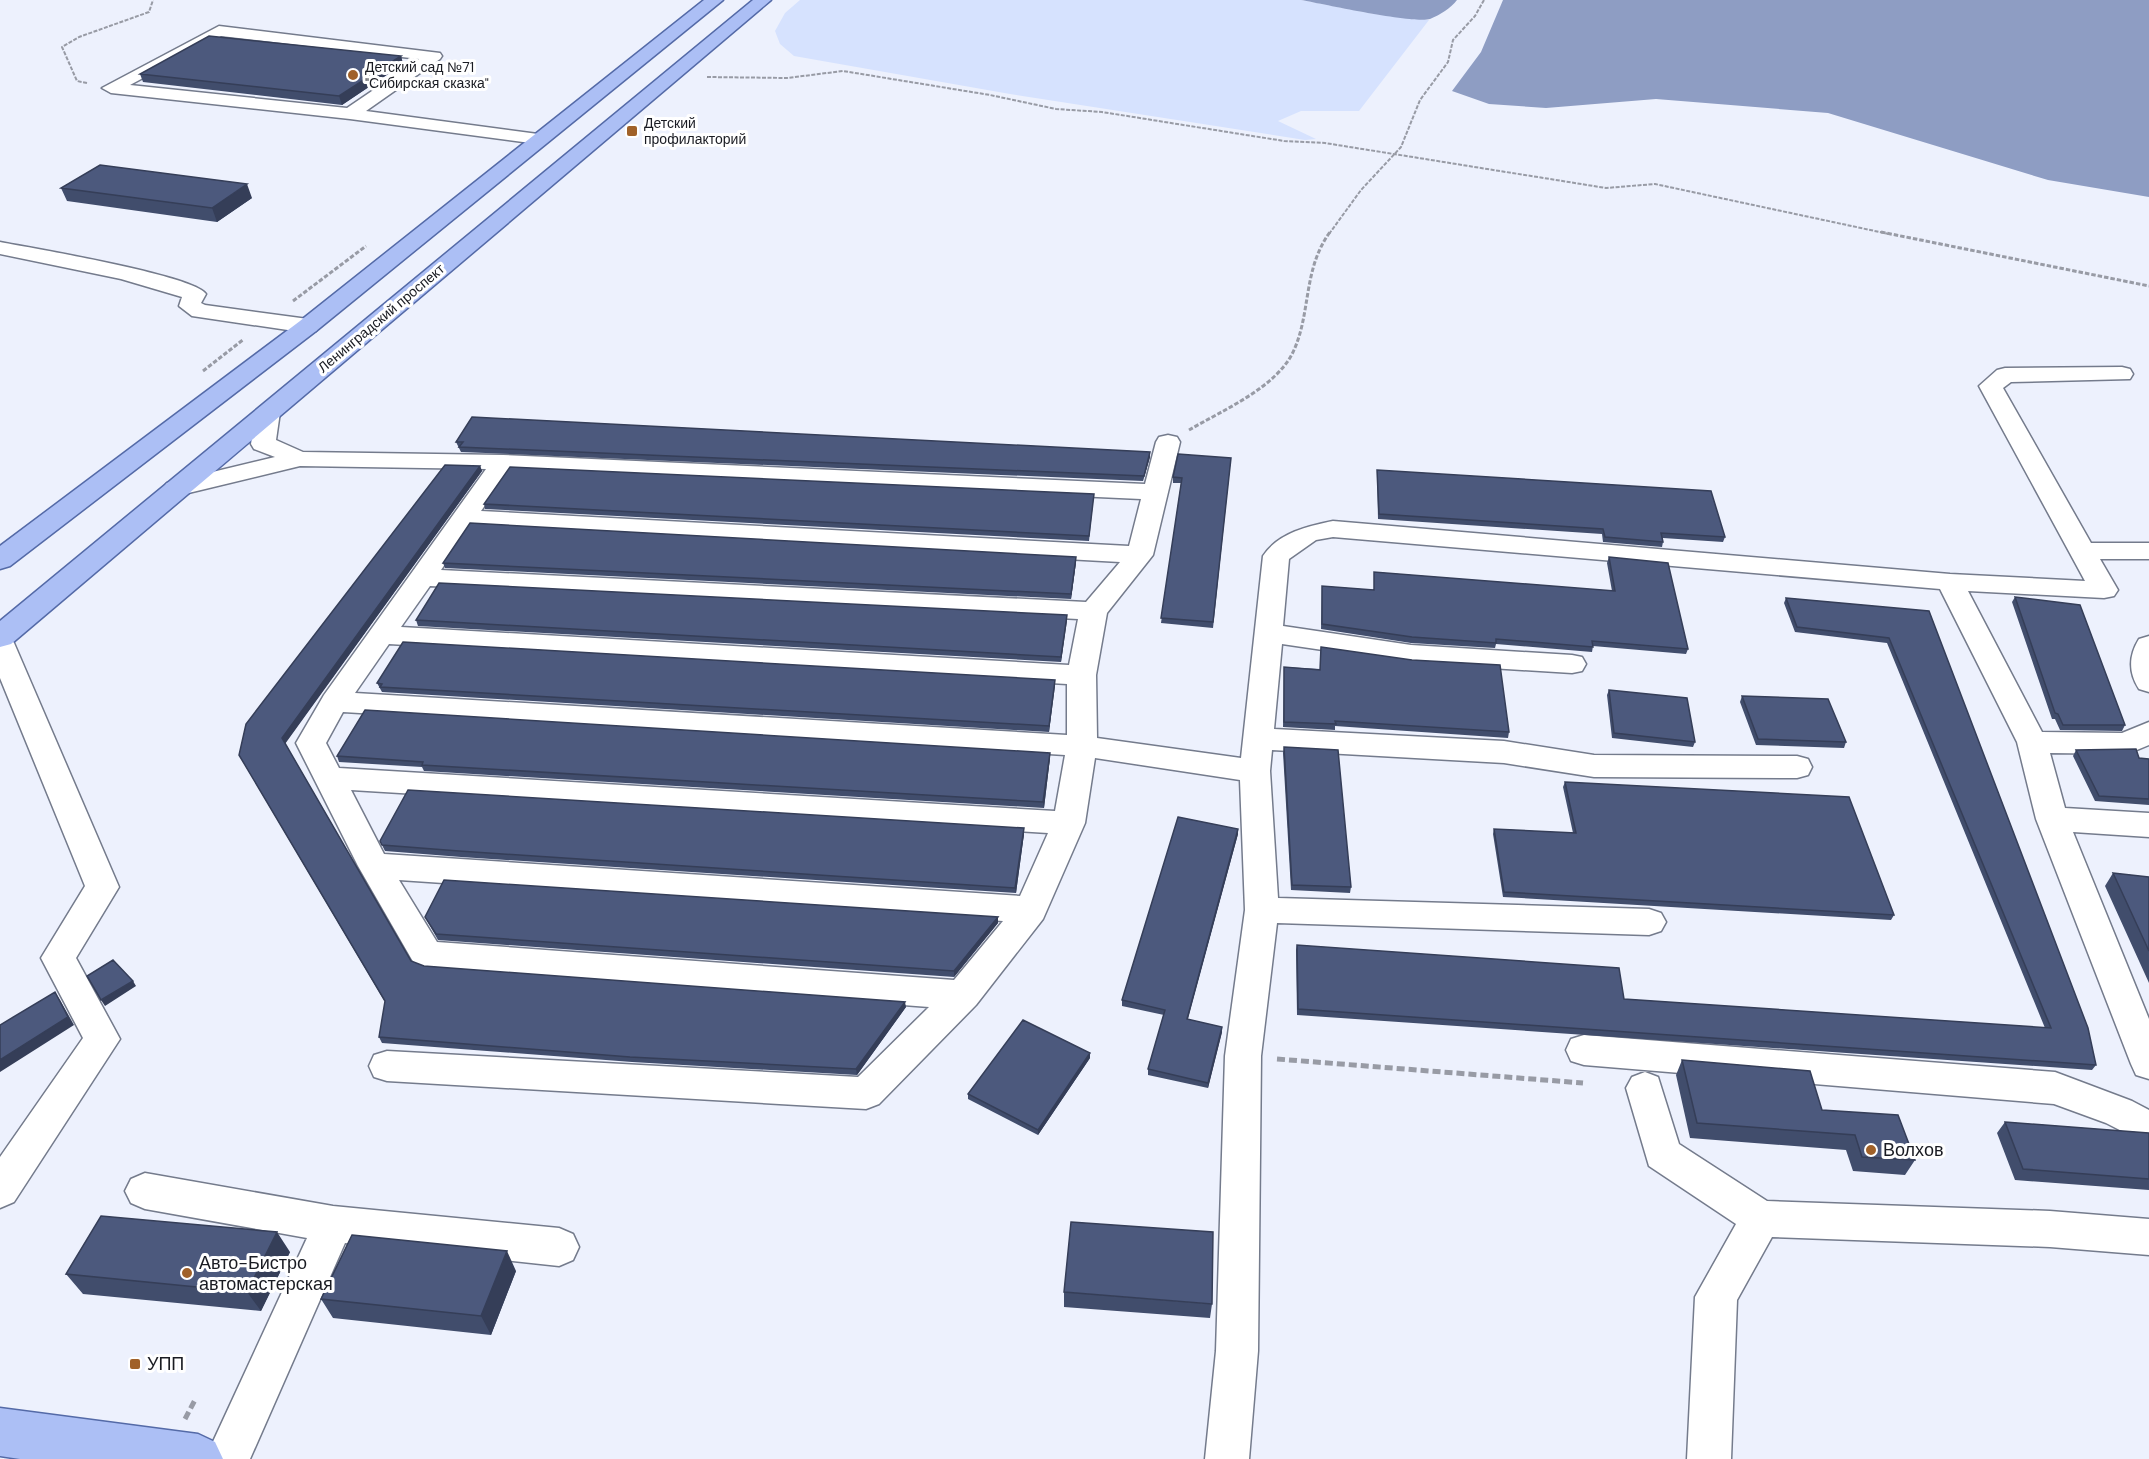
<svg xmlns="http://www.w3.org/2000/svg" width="2149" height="1459" font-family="'DM Sans',sans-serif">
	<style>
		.green { fill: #d6e2fe }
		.water { fill: #8e9dc3 }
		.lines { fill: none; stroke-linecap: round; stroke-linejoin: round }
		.minor-casing { stroke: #747b8c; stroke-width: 3 }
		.major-casing { stroke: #546aa7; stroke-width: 3 }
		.path-far2 { stroke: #989ba5; stroke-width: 2; stroke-dasharray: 4 1.5; stroke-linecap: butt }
		.path-far1 { stroke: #989ba5; stroke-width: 3; stroke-dasharray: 4.5 2; stroke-linecap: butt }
		.path { stroke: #989ba5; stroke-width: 5; stroke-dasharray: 8 4; stroke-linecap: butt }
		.minor { fill: #fff; fill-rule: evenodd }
		.major { fill: #acbff5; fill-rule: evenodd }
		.wall { fill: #414d6c }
		.shaded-wall { fill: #353e58 }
		.building { fill: #4c597d; stroke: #353e58; stroke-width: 1.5 }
		.poi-dot { fill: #a06129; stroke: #fff; stroke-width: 2 }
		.labels { text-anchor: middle; stroke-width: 6; stroke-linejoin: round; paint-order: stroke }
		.far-poi-label { font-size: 14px; fill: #191b22; stroke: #fff; text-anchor: start }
		.far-street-label { font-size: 14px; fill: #191b22; stroke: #fff }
		.near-poi-label { font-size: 18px; fill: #191b22; stroke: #fff; text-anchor: start }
	</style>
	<rect width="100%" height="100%" fill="#edf1fd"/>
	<path class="green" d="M 800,0 L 1301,0 L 1374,14 L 1429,20 L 1359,111 L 1301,111 L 1278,121 L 1316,139 L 1305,140 L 1010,94 L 794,56 L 780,44 L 775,31 L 785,13 Z"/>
	<path class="water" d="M 1301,0 L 1457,0 C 1451,8 1440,15 1430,19 C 1414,24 1323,4 1301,0 Z
		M 1503,0 L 2149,0 L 2149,197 L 2048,180 L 1828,113 L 1656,99 L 1546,108 L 1489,104 L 1452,91 L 1481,52 Z"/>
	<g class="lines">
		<defs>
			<path id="minor" d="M 219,26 L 440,53 L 442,56 L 440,59 L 366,111 L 538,134 L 547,139 L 538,144 L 350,119 L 111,93 L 102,88 ZM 221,36 L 419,59 L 347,108 L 130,85 Z
				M 0,242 C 31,248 193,275 206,294 L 201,303 L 205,305 L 308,319 L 316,321 L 319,326 L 316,331 L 308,333 L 192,316 L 179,306 L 182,297 L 121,279 L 0,254 Z
				M 2122,367 L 2130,369 L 2133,374 L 2130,379 L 2011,382 L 2003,388 L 2091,543 L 2149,543 L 2149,559 L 2100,559 L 2118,590 L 2114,596 L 2104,598 L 1968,591 L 2042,732 L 2122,733 L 2149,722 L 2149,745 L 2127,754 L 2050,753 L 2065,808 L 2149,813 L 2149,837 L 2073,832 L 2149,1019 L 2149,1079 L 2136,1075 L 2131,1064 L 2036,819 L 2017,742 L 1940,589 L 1333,537 L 1316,540 L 1289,559 L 1283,626 L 1411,645 L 1572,655 L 1582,657 L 1586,664 L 1582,671 L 1572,673 L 1411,663 L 1282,644 L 1274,729 L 1504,741 L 1594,755 L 1797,756 L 1808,759 L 1812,767 L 1808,775 L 1797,778 L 1594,777 L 1504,763 L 1272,750 L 1270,771 L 1278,898 L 1649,909 L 1661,913 L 1666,922 L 1661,931 L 1649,935 L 1277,923 L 1261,1056 L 1258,1351 L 1249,1459 L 1205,1459 L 1216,1351 L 1225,1056 L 1245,910 L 1240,780 L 1095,758 L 1085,823 L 1043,919 L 976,1005 L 879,1104 L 866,1109 L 387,1081 L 374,1077 L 369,1066 L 374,1055 L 387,1051 L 858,1077 L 929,1007 L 427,969 L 415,965 L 358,866 L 296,743 L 324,695 L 486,469 L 300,466 L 176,496 L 167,493 L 163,488 L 167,483 L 275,457 L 254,449 L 251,444 L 256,412 L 260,407 L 276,407 L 280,412 L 276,440 L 303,452 L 503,455 L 1145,484 L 1156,442 L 1159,437 L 1168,435 L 1177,437 L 1180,442 L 1153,555 L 1107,613 L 1096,675 L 1097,738 L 1241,758 L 1263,556 C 1278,533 1308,526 1333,521 L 1950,574 L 2085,581 L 1979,386 L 1997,370 L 2005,368 ZM 510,470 L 1141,499 L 1129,546 L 481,511 ZM 471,526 L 1120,562 L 1086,602 L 441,570 ZM 430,586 L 1078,619 L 1069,665 L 401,627 ZM 389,644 L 1067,684 L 1067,735 L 355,693 ZM 343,712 L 1065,755 L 1055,811 L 339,768 L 326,743 ZM 351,790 L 1048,833 L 1020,896 L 384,854 ZM 399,880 L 1003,921 L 954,980 L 437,942 Z
				M 0,634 L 10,637 L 14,643 L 119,887 L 76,958 L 120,1039 L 14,1202 L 0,1208 L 0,1157 L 83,1038 L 41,958 L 85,886 L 0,678 Z
				M 2149,636 L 2149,692 L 2139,689 C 2128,672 2129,655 2139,639 Z
				M 1584,1035 L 2055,1072 L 2132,1101 L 2149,1110 L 2149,1145 L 2106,1123 L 2054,1104 L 1584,1065 L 1571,1061 L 1566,1050 L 1571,1039 Z
				M 1645,1072 L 1658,1077 L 1679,1144 L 1767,1201 L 2050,1211 L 2149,1219 L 2149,1255 L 2050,1247 L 1772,1237 L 1737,1300 L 1731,1459 L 1687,1459 L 1695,1297 L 1736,1224 L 1649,1166 L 1626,1088 L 1632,1077 Z
				M 145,1173 L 333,1206 L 559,1228 L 573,1234 L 579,1247 L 573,1260 L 559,1266 L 345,1243 L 250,1459 L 205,1459 L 307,1238 L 145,1209 L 131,1203 L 125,1191 L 131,1179 Z"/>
			<path id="major" d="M 704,0 L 723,0 L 316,331 L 10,566 L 0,569 L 0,546 L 300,321 Z
				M 753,0 L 771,0 L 11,644 L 0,647 L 0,621 Z
				M 0,1408 L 198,1434 L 215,1442 L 223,1459 L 20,1459 L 0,1456 Z"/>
		</defs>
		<use href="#minor" class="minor-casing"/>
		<use href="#major" class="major-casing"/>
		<path class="path-far2" d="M 707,77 L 787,78 L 843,71 L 990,95 L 1056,109 L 1102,112 L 1284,141 L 1325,143 L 1606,188 L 1655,184 L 1889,234
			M 87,83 L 77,81 L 62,47 L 79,37 L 149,12 L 153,0
			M 1329,234 L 1361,190 L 1401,147 L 1420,100 L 1448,62 L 1453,40 L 1475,16 L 1484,0"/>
		<path class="path-far1" d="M 1881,232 L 2149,286
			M 293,301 L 366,246
			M 203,371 L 244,339
			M 1189,430 C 1223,410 1278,387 1294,350 C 1311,312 1303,269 1330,232"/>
		<path class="path" d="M 1277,1059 L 1583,1083
			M 185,1419 L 196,1398"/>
		<use href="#minor" class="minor"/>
		<use href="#major" class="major"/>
	</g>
	<path class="wall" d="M 401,56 L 403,64 L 342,105 L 143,82 L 140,74 Z
		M 61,188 L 252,198 L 217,222 L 67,201 Z
		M 456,442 L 1150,452 L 1150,457 L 1143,481 L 461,452 Z
		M 1231,458 L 1213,628 L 1161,623 L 1181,483 L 1173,483 L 1173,477 Z
		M 480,466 L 482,471 L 285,743 L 411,961 L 424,966 L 906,1007 L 857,1075 L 632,1062 L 382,1043 L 379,1037 L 385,1002 L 239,755 Z
		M 1377,470 L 1725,537 L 1723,542 L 1663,538 L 1663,542 L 1662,547 L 1603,542 L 1602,534 L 1378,519 L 1377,475 Z
		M 1094,494 L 1089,541 L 485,509 L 484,504 Z
		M 1609,557 L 1688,649 L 1686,654 L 1593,646 L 1592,652 L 1496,644 L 1495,648 L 1411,643 L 1321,629 L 1322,586 L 1374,590 L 1374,572 L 1612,591 L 1607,563 Z
		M 1076,562 L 1071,599 L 445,568 L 443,563 Z
		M 2015,597 L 2125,725 L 2122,731 L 2060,730 L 2055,719 L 2052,719 L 2012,602 Z
		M 1786,598 L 1929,611 L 2096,1065 L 2092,1070 L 1297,1015 L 1296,950 L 1297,945 L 1624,999 L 2045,1028 L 1887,643 L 1795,632 L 1784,603 Z
		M 1067,615 L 1061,662 L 418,626 L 416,620 Z
		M 1321,647 L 1509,732 L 1508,738 L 1335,726 L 1335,730 L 1283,727 L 1284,667 L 1320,669 Z
		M 1055,680 L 1049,732 L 382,692 L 377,683 Z
		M 1609,690 L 1695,742 L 1693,747 L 1612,738 L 1607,695 Z
		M 1742,696 L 1846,742 L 1844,748 L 1756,745 L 1740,702 Z
		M 1284,747 L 1351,887 L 1350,893 L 1291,890 L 1283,753 Z
		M 2076,750 L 2149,759 L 2149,805 L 2095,801 L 2073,756 Z
		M 1050,753 L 1050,758 L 1044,808 L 424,771 L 422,767 L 339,762 L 337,756 Z
		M 1565,782 L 1894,915 L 1891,920 L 1503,897 L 1493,834 L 1494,829 L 1573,833 L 1563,787 Z
		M 1024,828 L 1024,834 L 1016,893 L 461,857 L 385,851 L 380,841 Z
		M 1238,829 L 1238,834 L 1188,1019 L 1222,1032 L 1208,1088 L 1148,1075 L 1148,1069 L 1164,1015 L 1122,1006 L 1122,1000 Z
		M 2113,873 L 2149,877 L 2149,983 L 2105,886 Z
		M 425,917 L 998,917 L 998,923 L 954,977 L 438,940 Z
		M 1090,1058 L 1038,1135 L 968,1099 L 968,1094 Z
		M 1682,1060 L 1822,1110 L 1915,1160 L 1905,1175 L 1853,1171 L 1846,1150 L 1690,1138 L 1676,1075 Z
		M 2005,1122 L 2149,1133 L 2149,1190 L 2015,1180 L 1997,1133 Z
		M 290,1252 L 261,1311 L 83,1294 L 66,1274 Z
		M 516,1271 L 491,1335 L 333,1318 L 321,1299 Z
		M 1064,1292 L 1212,1304 L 1210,1318 L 1064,1307 Z"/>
	<path class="shaded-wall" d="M 401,56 L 403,64 L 342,105 L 339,96 Z
		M 247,184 L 252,198 L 217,222 L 212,208 Z
		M 1150,452 L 1150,457 L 1143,481 L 1144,476 Z
		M 480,466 L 482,471 L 285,744 L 282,738 Z
		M 1076,557 L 1076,562 L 1071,599 L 1071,594 Z
		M 1067,615 L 1067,621 L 1061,662 L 1061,657 Z
		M 1055,680 L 1055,686 L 1049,732 L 1049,726 Z
		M 1050,753 L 1050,758 L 1044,808 L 1043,802 Z
		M 1024,828 L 1024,834 L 1016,893 L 1015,888 Z
		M 1238,829 L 1238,834 L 1186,1024 L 1187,1019 Z
		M 998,917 L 998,923 L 954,977 L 954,971 Z
		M 133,981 L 136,986 L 105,1006 L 101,1000 Z
		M 55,992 L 60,1000 L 74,1025 L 0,1072 L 0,1060 Z
		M 905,1002 L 906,1007 L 857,1075 L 856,1069 Z
		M 1222,1027 L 1222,1032 L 1208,1088 L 1208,1083 Z
		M 1090,1053 L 1090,1058 L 1038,1135 L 1038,1130 Z
		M 277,1232 L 290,1252 L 261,1311 L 247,1292 Z
		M 507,1251 L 516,1271 L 491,1335 L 481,1316 Z"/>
	<path class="building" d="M 209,36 L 401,56 L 339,96 L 140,74 Z
		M 100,165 L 247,184 L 212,208 L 61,188 Z
		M 472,417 L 1150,452 L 1144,476 L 459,447 L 463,442 L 456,442 Z
		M 1178,454 L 1231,458 L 1213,622 L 1161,618 L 1182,478 L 1173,477 Z
		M 445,465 L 480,466 L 282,738 L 411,961 L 424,966 L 905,1002 L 856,1069 L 630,1057 L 379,1037 L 385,1001 L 239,755 L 246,724 Z
		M 510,467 L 1094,494 L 1089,536 L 484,504 Z
		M 1377,470 L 1711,491 L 1725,537 L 1661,533 L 1663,542 L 1605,537 L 1603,529 L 1379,514 Z
		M 470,523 L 1076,557 L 1071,594 L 443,563 Z
		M 1609,557 L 1668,563 L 1688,649 L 1592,641 L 1593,647 L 1496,639 L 1496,643 L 1412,637 L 1322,624 L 1322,586 L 1374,590 L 1374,572 L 1615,591 Z
		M 439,583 L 1067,615 L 1061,657 L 416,620 Z
		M 2015,597 L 2080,605 L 2125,725 L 2063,725 L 2058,714 L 2055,713 Z
		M 1786,598 L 1929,611 L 2088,1028 L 2096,1065 L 1298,1009 L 1297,945 L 1619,968 L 1624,999 L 2051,1028 L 1889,638 L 1797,627 Z
		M 403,642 L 1055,680 L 1049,726 L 380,687 L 382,684 L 377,683 Z
		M 1321,647 L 1412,660 L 1500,665 L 1509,732 L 1335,721 L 1336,724 L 1284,722 L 1284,667 L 1320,670 Z
		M 1609,690 L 1687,698 L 1695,742 L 1614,733 Z
		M 1742,696 L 1828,699 L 1846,742 L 1758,739 Z
		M 365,710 L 1050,753 L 1043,802 L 422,765 L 423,762 L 337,756 Z
		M 1284,747 L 1338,750 L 1351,887 L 1292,885 Z
		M 2136,749 L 2139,758 L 2149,759 L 2149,799 L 2099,796 L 2076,750 Z
		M 1565,782 L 1849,797 L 1894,915 L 1504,892 L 1494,829 L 1576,833 Z
		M 408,790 L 1024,828 L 1015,888 L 459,851 L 382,845 L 380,841 Z
		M 1178,817 L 1238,829 L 1187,1019 L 1222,1027 L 1208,1083 L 1148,1069 L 1165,1010 L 1122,1000 Z
		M 2113,873 L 2149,877 L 2149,951 Z
		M 444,880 L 998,917 L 954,971 L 436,934 L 425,917 Z
		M 113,960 L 133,981 L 101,1000 L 87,976 Z
		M 55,992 L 68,1017 L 0,1060 L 0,1025 Z
		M 1023,1020 L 1090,1053 L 1038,1130 L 968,1094 Z
		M 1682,1060 L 1810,1071 L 1822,1110 L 1898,1115 L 1915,1160 L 1862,1157 L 1855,1135 L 1697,1123 Z
		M 2005,1122 L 2149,1133 L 2149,1179 L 2023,1169 Z
		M 101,1216 L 277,1232 L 247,1292 L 66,1274 Z
		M 1071,1222 L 1213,1232 L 1212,1304 L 1064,1292 Z
		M 352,1235 L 507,1251 L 481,1316 L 321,1299 Z"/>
	<g class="poi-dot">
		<circle cx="353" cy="75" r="6"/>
		<rect x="626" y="125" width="12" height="12" rx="3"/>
		<circle cx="1871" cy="1150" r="6"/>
		<circle cx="187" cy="1273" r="6"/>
		<rect x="129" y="1358" width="12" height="12" rx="3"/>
	</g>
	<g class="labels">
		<g class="far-poi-label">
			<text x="365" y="72">Детский сад №71<tspan x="365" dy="16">"Сибирская сказка"</tspan></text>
			<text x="644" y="128">Детский<tspan x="644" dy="16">профилакторий</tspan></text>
		</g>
		<g class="far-street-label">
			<text transform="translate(381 318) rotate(-40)" y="5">Ленинградский проспект</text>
		</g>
		<g class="near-poi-label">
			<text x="1883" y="1156">Волхов</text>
			<text x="199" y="1269">Авто-Бистро<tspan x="199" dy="21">автомастерская</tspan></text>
			<text x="147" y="1370">УПП</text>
		</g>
	</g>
</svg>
